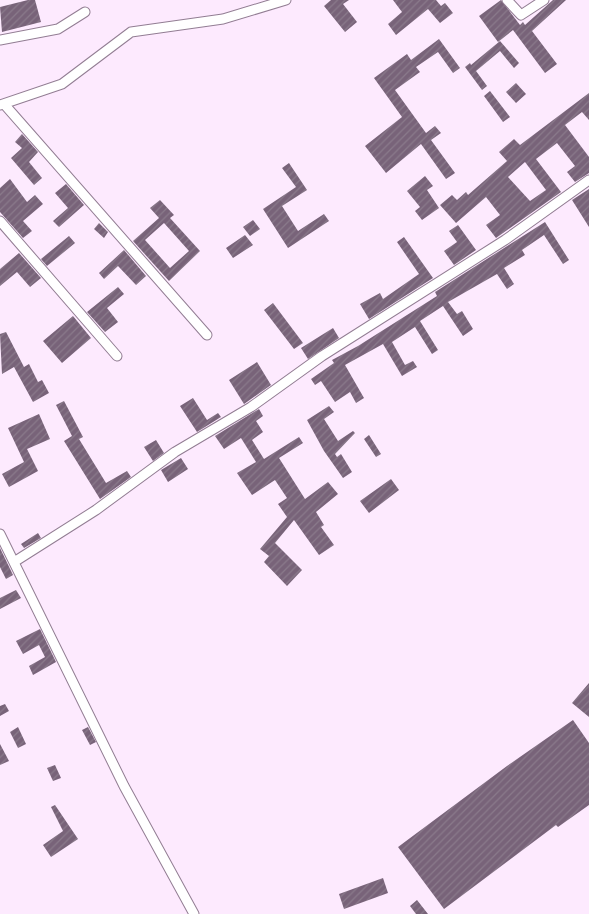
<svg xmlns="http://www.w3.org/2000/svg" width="589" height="914" font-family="'DM Sans',sans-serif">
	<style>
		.building { fill: url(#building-hatch); fill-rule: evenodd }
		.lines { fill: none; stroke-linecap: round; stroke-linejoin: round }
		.minor-casing { stroke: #927d93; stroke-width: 11 }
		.minor { stroke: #fff; stroke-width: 9 }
	</style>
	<defs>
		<pattern id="building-hatch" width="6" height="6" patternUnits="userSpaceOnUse" patternTransform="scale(1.25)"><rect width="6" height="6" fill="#786379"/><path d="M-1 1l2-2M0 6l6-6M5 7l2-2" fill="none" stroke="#8a7a8b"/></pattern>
	</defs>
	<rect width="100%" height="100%" fill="#fdeafe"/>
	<path class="building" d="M 28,0 L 35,0 L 41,22 L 2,32 L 0,7 Z
		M 331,0 L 349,0 L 343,4 L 357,22 L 345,32 L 324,6 Z
		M 393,0 L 436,0 L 441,6 L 445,3 L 453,13 L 440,23 L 428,9 L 396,35 L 388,24 L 402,12 Z
		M 501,0 L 520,25 L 523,22 L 525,25 L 553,0 L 566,0 L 532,31 L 557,64 L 545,73 L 513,30 L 498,42 L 479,16 Z
		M 439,39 L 460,68 L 453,73 L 438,52 L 416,67 L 420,72 L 395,90 L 426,133 L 435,126 L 441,133 L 431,140 L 455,173 L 446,179 L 421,144 L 386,173 L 365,146 L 402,117 L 374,78 L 407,54 L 411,60 Z
		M 500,41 L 519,63 L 514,68 L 500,51 L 476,71 L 487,86 L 482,90 L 465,67 L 470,63 L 471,65 Z
		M 516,83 L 526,94 L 516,103 L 506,92 Z
		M 490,91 L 510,117 L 503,122 L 484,96 Z
		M 589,93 L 589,120 L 582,112 L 565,125 L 589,157 L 589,173 L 575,182 L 567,172 L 575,166 L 557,143 L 536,159 L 561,192 L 496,238 L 486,225 L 500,215 L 486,197 L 456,223 L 440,205 L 452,195 L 457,200 L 466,192 L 468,195 L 507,161 L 499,152 L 514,139 L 520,145 ZM 525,162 L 546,190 L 530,201 L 508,177 Z
		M 22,134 L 38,152 L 29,162 L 42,178 L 34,185 L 11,158 L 22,148 L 15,142 Z
		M 289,163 L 307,190 L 282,206 L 298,231 L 324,214 L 329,221 L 288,248 L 263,209 L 296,187 L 282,168 Z
		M 425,176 L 433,186 L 427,190 L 439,208 L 422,220 L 415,211 L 420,207 L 407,191 Z
		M 10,179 L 27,202 L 35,195 L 43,204 L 23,221 L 32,231 L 23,238 L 0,212 L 0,188 Z
		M 66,184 L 84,205 L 59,227 L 53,221 L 68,208 L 55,193 Z
		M 589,189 L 589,227 L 572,200 Z
		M 160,200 L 174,215 L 170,218 L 200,251 L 169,281 L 133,241 L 159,218 L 150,208 ZM 164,223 L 189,251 L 170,268 L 145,240 Z
		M 253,220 L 260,229 L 250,236 L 243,227 Z
		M 545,222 L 569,260 L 563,264 L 544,235 L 522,250 L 525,255 L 504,268 L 514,284 L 507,289 L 497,274 L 448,302 L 457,314 L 462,311 L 473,329 L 463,336 L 443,306 L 420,321 L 438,350 L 432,354 L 415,327 L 392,342 L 405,365 L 413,361 L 417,367 L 402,376 L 383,344 L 345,365 L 364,398 L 356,403 L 350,392 L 335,402 L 321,381 L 315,385 L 311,379 L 334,363 L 332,360 L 358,346 L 407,315 L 437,296 L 435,292 Z
		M 99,223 L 108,232 L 104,238 L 94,229 Z
		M 458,225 L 476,250 L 454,265 L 444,251 L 457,242 L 449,231 Z
		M 245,235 L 253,245 L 233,258 L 226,248 Z
		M 69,236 L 75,243 L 47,266 L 41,259 Z
		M 404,237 L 433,278 L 369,319 L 360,304 L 380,293 L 383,299 L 419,274 L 397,242 Z
		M 124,250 L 146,276 L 136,285 L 118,266 L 104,279 L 99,273 Z
		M 19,253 L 41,278 L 30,287 L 17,272 L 0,286 L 0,269 Z
		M 118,287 L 124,294 L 107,308 L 118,322 L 105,332 L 87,312 Z
		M 273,303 L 303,343 L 294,349 L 264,310 Z
		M 73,316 L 91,338 L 62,363 L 43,341 Z
		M 333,328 L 339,338 L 308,359 L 301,348 Z
		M 6,332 L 24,367 L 29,364 L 38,382 L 42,380 L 49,393 L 33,402 L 14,367 L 2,374 L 0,334 Z
		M 257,362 L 271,385 L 244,404 L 229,380 Z
		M 193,398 L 207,420 L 218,413 L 221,417 L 197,432 L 180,406 Z
		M 64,401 L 83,437 L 79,439 L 106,483 L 127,471 L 131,477 L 100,499 L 64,441 L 72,436 L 56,405 Z
		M 329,406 L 334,412 L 324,419 L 338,441 L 353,431 L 355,433 L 335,454 L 337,457 L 341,454 L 352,472 L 343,478 L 324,451 L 307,420 Z
		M 259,409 L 263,416 L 256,421 L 263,432 L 252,440 L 264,459 L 299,437 L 303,443 L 279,458 L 305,499 L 328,482 L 338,494 L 316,512 L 324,525 L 321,527 L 334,545 L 319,555 L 294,520 L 275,543 L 302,570 L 287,586 L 264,562 L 269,556 L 260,549 L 287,517 L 278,504 L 287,498 L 275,480 L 252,495 L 237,473 L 256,462 L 241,438 L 224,449 L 215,436 Z
		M 39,414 L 50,439 L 27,449 L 38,471 L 9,487 L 2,474 L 24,462 L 8,428 Z
		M 369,435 L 381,454 L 376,457 L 364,439 Z
		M 156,440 L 164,453 L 153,461 L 144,447 Z
		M 181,458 L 188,469 L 168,482 L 161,470 Z
		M 391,479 L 399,490 L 369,513 L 360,501 Z
		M 38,533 L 41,538 L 24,548 L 21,544 Z
		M 0,548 L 13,575 L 6,579 L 0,567 Z
		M 16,590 L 21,598 L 0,609 L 0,598 Z
		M 40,629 L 56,662 L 33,675 L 29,666 L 45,657 L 39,645 L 23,654 L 16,641 Z
		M 589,683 L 589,717 L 572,703 Z
		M 5,704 L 9,711 L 0,716 L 0,706 Z
		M 573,720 L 589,743 L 589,805 L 558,827 L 556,825 L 444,909 L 398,847 L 507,766 Z
		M 18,727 L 26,744 L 18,748 L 10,732 Z
		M 88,727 L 96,742 L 90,745 L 82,730 Z
		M 0,744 L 9,761 L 0,765 Z
		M 55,765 L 61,778 L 53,781 L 47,768 Z
		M 55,805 L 78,839 L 51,857 L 43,845 L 63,831 L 51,807 Z
		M 383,878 L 388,893 L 344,909 L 339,894 Z
		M 417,900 L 428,914 L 416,914 L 410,906 Z"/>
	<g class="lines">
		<defs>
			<path id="minor" d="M 507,0 L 521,15 L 544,0
				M 0,40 L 58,29 L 85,12
				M 4,104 L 207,335
				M 0,105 L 62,84 L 131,32 L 223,19 L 286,0
				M 0,221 L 117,356
				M 0,534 L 124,786 L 194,914
				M 14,562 L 96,510 L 175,452 L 251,407 L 322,356 L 505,240 L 589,180"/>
		</defs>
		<use href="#minor" class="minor-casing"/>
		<use href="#minor" class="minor"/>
	</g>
</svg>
